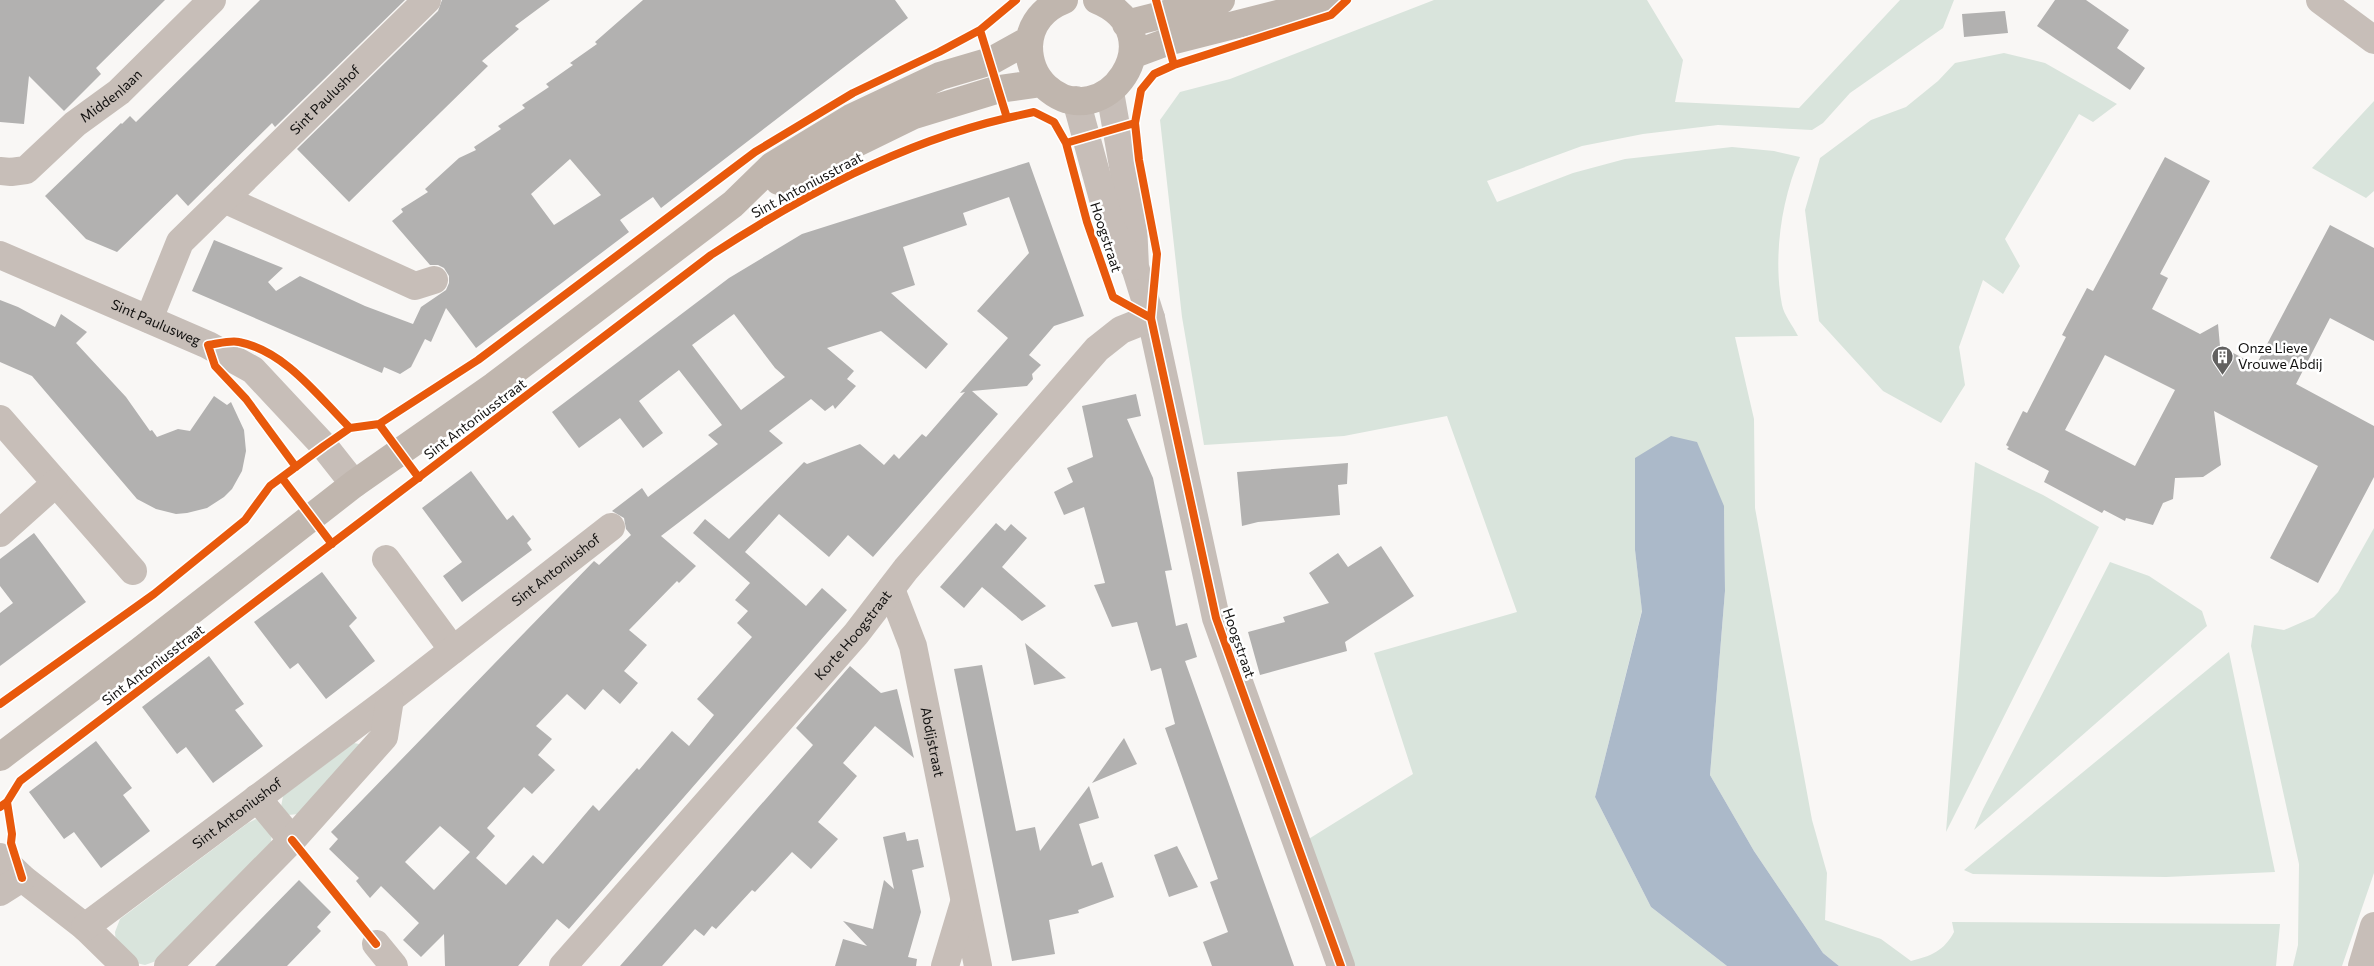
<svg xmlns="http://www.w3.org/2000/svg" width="2374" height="966" font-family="Commissioner,sans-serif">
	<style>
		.green { fill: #d9e4dc }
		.water { fill: #abb9c9 }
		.building { fill: #b2b1b0; fill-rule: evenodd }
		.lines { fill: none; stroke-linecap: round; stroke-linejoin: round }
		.minor { stroke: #c7beb8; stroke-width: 28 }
		.major { stroke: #c0b6ae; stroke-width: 28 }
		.cycleway-casing { stroke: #fff; stroke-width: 11 }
		.cycleway { stroke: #e8590c; stroke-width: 8 }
		.labels { text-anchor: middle; stroke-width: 5; stroke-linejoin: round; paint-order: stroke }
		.street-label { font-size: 14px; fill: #11100f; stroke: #fff }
		.poi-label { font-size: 14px; fill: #11100f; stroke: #fff; text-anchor: start }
	</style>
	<rect width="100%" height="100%" fill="#f9f7f5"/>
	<path class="green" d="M 1434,0 L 1647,0 L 1683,60 L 1675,102 L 1799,108 L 1900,0 L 1954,0 L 1943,28 L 1850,93 L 1823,123 L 1812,130 L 1718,125 L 1643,134 L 1582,146 L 1487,181 L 1497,202 L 1573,173 L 1625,159 L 1732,147 L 1774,151 L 1800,157 C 1781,200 1773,258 1782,305 C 1784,315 1793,326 1798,336 L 1735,337 L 1754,419 L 1755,508 L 1812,820 L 1827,873 L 1825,920 L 1881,939 L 1911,961 C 1931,956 1944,951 1954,932 L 1952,922 L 2280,924 L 2276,966 L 1839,966 L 1823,953 L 1754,851 L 1710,775 L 1725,591 L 1724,506 L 1635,550 L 1642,610 L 1595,797 L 1651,907 L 1727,966 L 1352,966 L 1307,840 L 1413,774 L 1374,653 L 1517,612 L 1447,416 L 1344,436 L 1204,445 L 1182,317 L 1160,120 L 1180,92 L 1230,79 Z
		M 2004,53 L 2045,63 L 2117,104 L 2093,122 L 2079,114 L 2005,239 L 2020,266 L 2003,294 L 1983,280 L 1959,347 L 1965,385 L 1941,423 L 1883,391 L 1819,321 L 1805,210 L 1820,158 L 1871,120 L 1906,107 L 1938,81 L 1955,63 Z
		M 2374,101 L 2374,191 L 2366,198 L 2312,168 Z
		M 1975,462 L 2043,495 L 2099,527 L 1946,832 Z
		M 2374,528 L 2374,873 L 2342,966 L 2293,966 L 2298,945 L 2299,864 L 2251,646 L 2254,625 L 2284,630 L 2314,617 L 2338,592 Z
		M 2110,562 L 2149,576 L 2202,611 L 2207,626 L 1974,830 L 1983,809 Z
		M 2229,652 L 2275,872 L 2166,877 L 1973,874 L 1964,870 Z
		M 354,743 L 359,744 L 361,751 L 299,814 L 288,815 L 281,807 L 283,796 Z
		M 256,819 C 269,824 273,828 271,842 L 159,960 L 145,965 L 132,962 L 116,945 L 115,932 L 120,919 L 248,823 Z"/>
	<path class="water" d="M 1671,436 L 1697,442 L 1724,506 L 1725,591 L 1710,775 L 1754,851 L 1823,953 L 1839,966 L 1727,966 L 1651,907 L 1595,797 L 1642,611 L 1635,550 L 1635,458 Z"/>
	<path class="building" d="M 0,0 L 165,0 L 96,68 L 101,74 L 64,111 L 29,76 L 24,124 L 0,122 Z
		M 260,0 L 405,0 L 275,127 L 272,123 L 188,206 L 177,194 L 117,252 L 86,239 L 45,196 L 121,123 L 122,124 L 130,116 L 136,122 Z
		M 442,0 L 550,0 L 515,26 L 519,29 L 482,61 L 488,66 L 349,202 L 297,149 L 438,11 Z
		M 643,0 L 895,0 L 908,18 L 661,208 L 653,197 L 620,220 L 629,232 L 476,348 L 446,308 L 431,342 L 425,339 L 411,367 L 400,374 L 384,367 L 382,373 L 192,291 L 214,240 L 283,268 L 268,282 L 276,291 L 300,276 L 365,306 L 413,324 L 421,307 L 446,290 L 449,283 L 449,276 L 444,268 L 438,265 L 430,265 L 392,221 L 403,212 L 401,209 L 428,192 L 425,189 L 459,158 L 476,150 L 474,147 L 501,129 L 498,126 L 525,108 L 522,105 L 549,87 L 546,84 L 573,65 L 570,63 L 597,44 L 595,42 ZM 570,159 L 601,195 L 554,225 L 531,194 Z
		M 2055,0 L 2086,0 L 2129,30 L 2117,48 L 2145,68 L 2130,90 L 2037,26 Z
		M 2005,11 L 2008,33 L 1964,37 L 1962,14 Z
		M 2165,157 L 2210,181 L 2160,274 L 2168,278 L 2152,309 L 2200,334 L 2218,324 L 2220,346 L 2256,365 L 2330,225 L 2374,248 L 2374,341 L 2330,318 L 2296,384 L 2374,426 L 2374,477 L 2318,583 L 2270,558 L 2318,466 L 2214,411 L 2221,465 L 2203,477 L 2175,478 L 2173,499 L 2163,503 L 2153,525 L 2126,518 L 2125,521 L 2104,510 L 2102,513 L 2044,482 L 2049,471 L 2007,449 L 2009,447 L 2006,445 L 2023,411 L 2027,413 L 2066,337 L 2062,335 L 2087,288 L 2093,291 ZM 2105,355 L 2175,390 L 2135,466 L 2065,430 Z
		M 1029,162 L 1084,316 L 1054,326 L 1029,355 L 1041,365 L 1032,374 L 1033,379 L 1027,386 L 972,391 L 998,414 L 873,557 L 848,535 L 829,557 L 779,514 L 745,552 L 806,606 L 822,588 L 847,610 L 569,929 L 557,919 L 518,966 L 445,966 L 444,934 L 421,957 L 403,940 L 419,923 L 381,886 L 370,898 L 356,881 L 359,878 L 329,849 L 338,839 L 331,832 L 594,561 L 599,565 L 631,535 L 626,529 L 624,518 L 612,511 L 642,488 L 648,497 L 718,444 L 708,435 L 722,425 L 679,370 L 639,401 L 663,433 L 643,448 L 620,418 L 579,448 L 552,412 L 729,278 L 802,234 ZM 1009,197 L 1029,253 L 977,311 L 1008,338 L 960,393 L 965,392 L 926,437 L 922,434 L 899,459 L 894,454 L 884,465 L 860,444 L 807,464 L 804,462 L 729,539 L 705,519 L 693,533 L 750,583 L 735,600 L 748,611 L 737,623 L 752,637 L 697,699 L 714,715 L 689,746 L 672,731 L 639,770 L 637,768 L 599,811 L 593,805 L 543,864 L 533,855 L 506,885 L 476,858 L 495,836 L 487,828 L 524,787 L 532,794 L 555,770 L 538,755 L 552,739 L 536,726 L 567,694 L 585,710 L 603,689 L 620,704 L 638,683 L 624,671 L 647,645 L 629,630 L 677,581 L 679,583 L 696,566 L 661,536 L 783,443 L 769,431 L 811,399 L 825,411 L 833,405 L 835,409 L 856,386 L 847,379 L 854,371 L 827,348 L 881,331 L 926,369 L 948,344 L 891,293 L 915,285 L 903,247 L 967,225 L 963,213 ZM 734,314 L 775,368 L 785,377 L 741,410 L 692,345 ZM 440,826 L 470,852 L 434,890 L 405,862 Z
		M 0,300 L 18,307 L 55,327 L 61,314 L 87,332 L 76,343 L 126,397 L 150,431 L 152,430 L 157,437 L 178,429 L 190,431 L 214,396 L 227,405 L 231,402 L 244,430 L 246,451 L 242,471 L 232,489 L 224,497 L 207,508 L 187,513 L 176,514 L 156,509 L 137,499 L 32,376 L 0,362 Z
		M 1136,394 L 1141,416 L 1127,419 L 1153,478 L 1172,570 L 1165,571 L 1176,626 L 1187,623 L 1197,657 L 1185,661 L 1294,966 L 1212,966 L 1203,942 L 1228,932 L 1210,882 L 1218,879 L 1165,728 L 1175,724 L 1161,668 L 1151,671 L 1137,622 L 1112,627 L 1094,585 L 1105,583 L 1084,507 L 1064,515 L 1054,492 L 1073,482 L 1067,468 L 1093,457 L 1082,406 Z
		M 1348,463 L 1347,484 L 1338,485 L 1340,515 L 1258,522 L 1242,526 L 1237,472 Z
		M 471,471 L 507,520 L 513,515 L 531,539 L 527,543 L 532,550 L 462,602 L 443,576 L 462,562 L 422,508 Z
		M 996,523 L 1005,531 L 1011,524 L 1027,538 L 1002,567 L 1046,606 L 1022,621 L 982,587 L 964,608 L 940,587 Z
		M 34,533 L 86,602 L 0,666 L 0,613 L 13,603 L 0,586 L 0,559 Z
		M 1381,546 L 1414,596 L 1345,642 L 1347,651 L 1260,675 L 1248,632 L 1285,622 L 1283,617 L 1329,603 L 1309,573 L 1338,553 L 1348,567 Z
		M 322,572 L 357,618 L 349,626 L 375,661 L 326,699 L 298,663 L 290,669 L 254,622 Z
		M 1025,643 L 1066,678 L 1034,685 Z
		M 209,656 L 244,704 L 235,710 L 263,746 L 213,783 L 186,747 L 177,754 L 142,707 Z
		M 982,665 L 1016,831 L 1035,827 L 1040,851 L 1089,786 L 1099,818 L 1079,824 L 1092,866 L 1102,862 L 1114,897 L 1078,910 L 1079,913 L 1049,920 L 1055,954 L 1012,961 L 954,669 Z
		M 850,666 L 881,693 L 897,689 L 914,758 L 875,726 L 843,763 L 857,776 L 818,822 L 838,839 L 811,869 L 792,852 L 755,892 L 752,890 L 716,929 L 712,926 L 704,936 L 695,929 L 662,966 L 620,966 L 813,745 L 796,728 Z
		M 1124,738 L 1137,764 L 1092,783 Z
		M 96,741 L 132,788 L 123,795 L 150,831 L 101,868 L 74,832 L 64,839 L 29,792 Z
		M 905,832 L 907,841 L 918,839 L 924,867 L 912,870 L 921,912 L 908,957 L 917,959 L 916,966 L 835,966 L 843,939 L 867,946 L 843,921 L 873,929 L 884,880 L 894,889 L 883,837 Z
		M 1177,846 L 1198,887 L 1169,897 L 1154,855 Z
		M 299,880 L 331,912 L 317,927 L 321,931 L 287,966 L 215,966 Z"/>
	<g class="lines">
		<g class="minor">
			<path d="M 2320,0 L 2374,40"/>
			<path d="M 1110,92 L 1133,223 L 1135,267 L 1151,318 L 1216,618 L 1341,966"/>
			<path d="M 1076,100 L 1111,228 L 1134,266"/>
			<path id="s1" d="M 0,171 L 11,172 L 26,170 L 75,124 L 119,92 L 212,0"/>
			<path d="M 224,199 L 415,286 L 434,280"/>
			<path id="s2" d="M 0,255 L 208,345 L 253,370 L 324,446 L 354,484"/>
			<path id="s3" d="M 149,319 L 180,242 L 427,0"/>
			<path d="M 0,419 L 133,571"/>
			<path d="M 0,533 L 56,483"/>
			<path d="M 386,559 L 453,650"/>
			<path id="s4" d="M 891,589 L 913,646 L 978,966"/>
			<path d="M 257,798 L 292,840"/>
			<path d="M 0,857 L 22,878 L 85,927 L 125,966"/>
			<path d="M 0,892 L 22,878"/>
			<path id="s5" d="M 85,927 L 390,699 L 611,527"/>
			<path d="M 376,944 L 394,966"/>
			<path d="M 168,966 L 292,840 L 384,737 L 390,699"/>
			<path id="s6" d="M 563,966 L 856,634 L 906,569 L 1097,349 L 1121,330 L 1151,318"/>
			<path d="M 945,966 L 964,903"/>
			<path d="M 2362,966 L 2374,926"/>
		</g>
		<path class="major" d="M 1064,0 C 1044,8 1030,24 1029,46 C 1029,62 1034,76 1046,87 C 1104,139 1178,33 1097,0
			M 1126,24 L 1221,0
			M 1132,55 L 1167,42 L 1333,0
			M 779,181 L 914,115 L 999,89 L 1042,83
			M 0,757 L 140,651 L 354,484 L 494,386 L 733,204 L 772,166 L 851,118 L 940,76 L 991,61 L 1029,40"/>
		<defs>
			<path id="cycleway" d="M 1016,0 L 980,30 L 1007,118 L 1034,112 L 1054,122 L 1066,143 L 1087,222 L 1113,297 L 1151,318
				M 1156,0 L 1174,65
				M 1066,143 L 1135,123
				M 379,424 L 419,478
				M 296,467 L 246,399 L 215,366 L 208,345 C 217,344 230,340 239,342 C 285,351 318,396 350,428
				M 282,478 L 332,544
				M 0,704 L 154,594 L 245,520 L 270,486 L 324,446 L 350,428 L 379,424 L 478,360 L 755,152 L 853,93 L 939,52 L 980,30
				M 7,802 L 12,834 L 11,843 L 22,878
				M 0,807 L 7,802 L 20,781 L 711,255 C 802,196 900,143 1007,118
				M 292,840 L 376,944
				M 1341,966 L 1216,618 L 1151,318 L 1157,254 L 1139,160 L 1135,123 L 1141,90 L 1154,74 L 1174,65 L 1331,15 L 1347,0"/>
		</defs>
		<use href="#cycleway" class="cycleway-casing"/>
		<use href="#cycleway" class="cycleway"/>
	</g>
	<defs>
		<symbol id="building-pin" viewBox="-11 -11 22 30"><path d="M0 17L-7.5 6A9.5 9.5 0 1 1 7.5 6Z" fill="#626160" stroke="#fff"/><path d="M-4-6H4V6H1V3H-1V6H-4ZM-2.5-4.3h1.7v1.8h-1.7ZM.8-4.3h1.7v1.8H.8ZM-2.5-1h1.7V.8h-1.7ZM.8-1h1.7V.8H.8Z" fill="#fff"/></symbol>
	</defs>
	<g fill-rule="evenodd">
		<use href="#building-pin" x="2210" y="344" width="25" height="34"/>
	</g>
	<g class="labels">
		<g class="street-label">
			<text dy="5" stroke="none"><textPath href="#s1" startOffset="139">Middenlaan</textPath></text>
			<text dy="5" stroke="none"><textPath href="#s3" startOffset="286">Sint Paulushof</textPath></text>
			<text transform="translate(807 185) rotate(-28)" y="5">Sint Antoniusstraat</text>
			<text transform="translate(1106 237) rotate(72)" y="5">Hoogstraat</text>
			<text dy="5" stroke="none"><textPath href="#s2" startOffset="170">Sint Paulusweg</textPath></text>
			<text transform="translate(475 419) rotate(-37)" y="5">Sint Antoniusstraat</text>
			<text dy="5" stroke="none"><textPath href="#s5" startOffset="591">Sint Antoniushof</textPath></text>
			<text dy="5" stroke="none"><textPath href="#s6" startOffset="440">Korte Hoogstraat</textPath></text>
			<text transform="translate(1239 643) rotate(71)" y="5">Hoogstraat</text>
			<text transform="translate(153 665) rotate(-37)" y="5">Sint Antoniusstraat</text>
			<text dy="5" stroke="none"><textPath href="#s4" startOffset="159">Abdijstraat</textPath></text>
			<text dy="5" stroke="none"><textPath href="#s5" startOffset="190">Sint Antoniushof</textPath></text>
		</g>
		<g class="poi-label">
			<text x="2238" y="353">Onze Lieve<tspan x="2238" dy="16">Vrouwe Abdij</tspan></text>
		</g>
	</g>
</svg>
